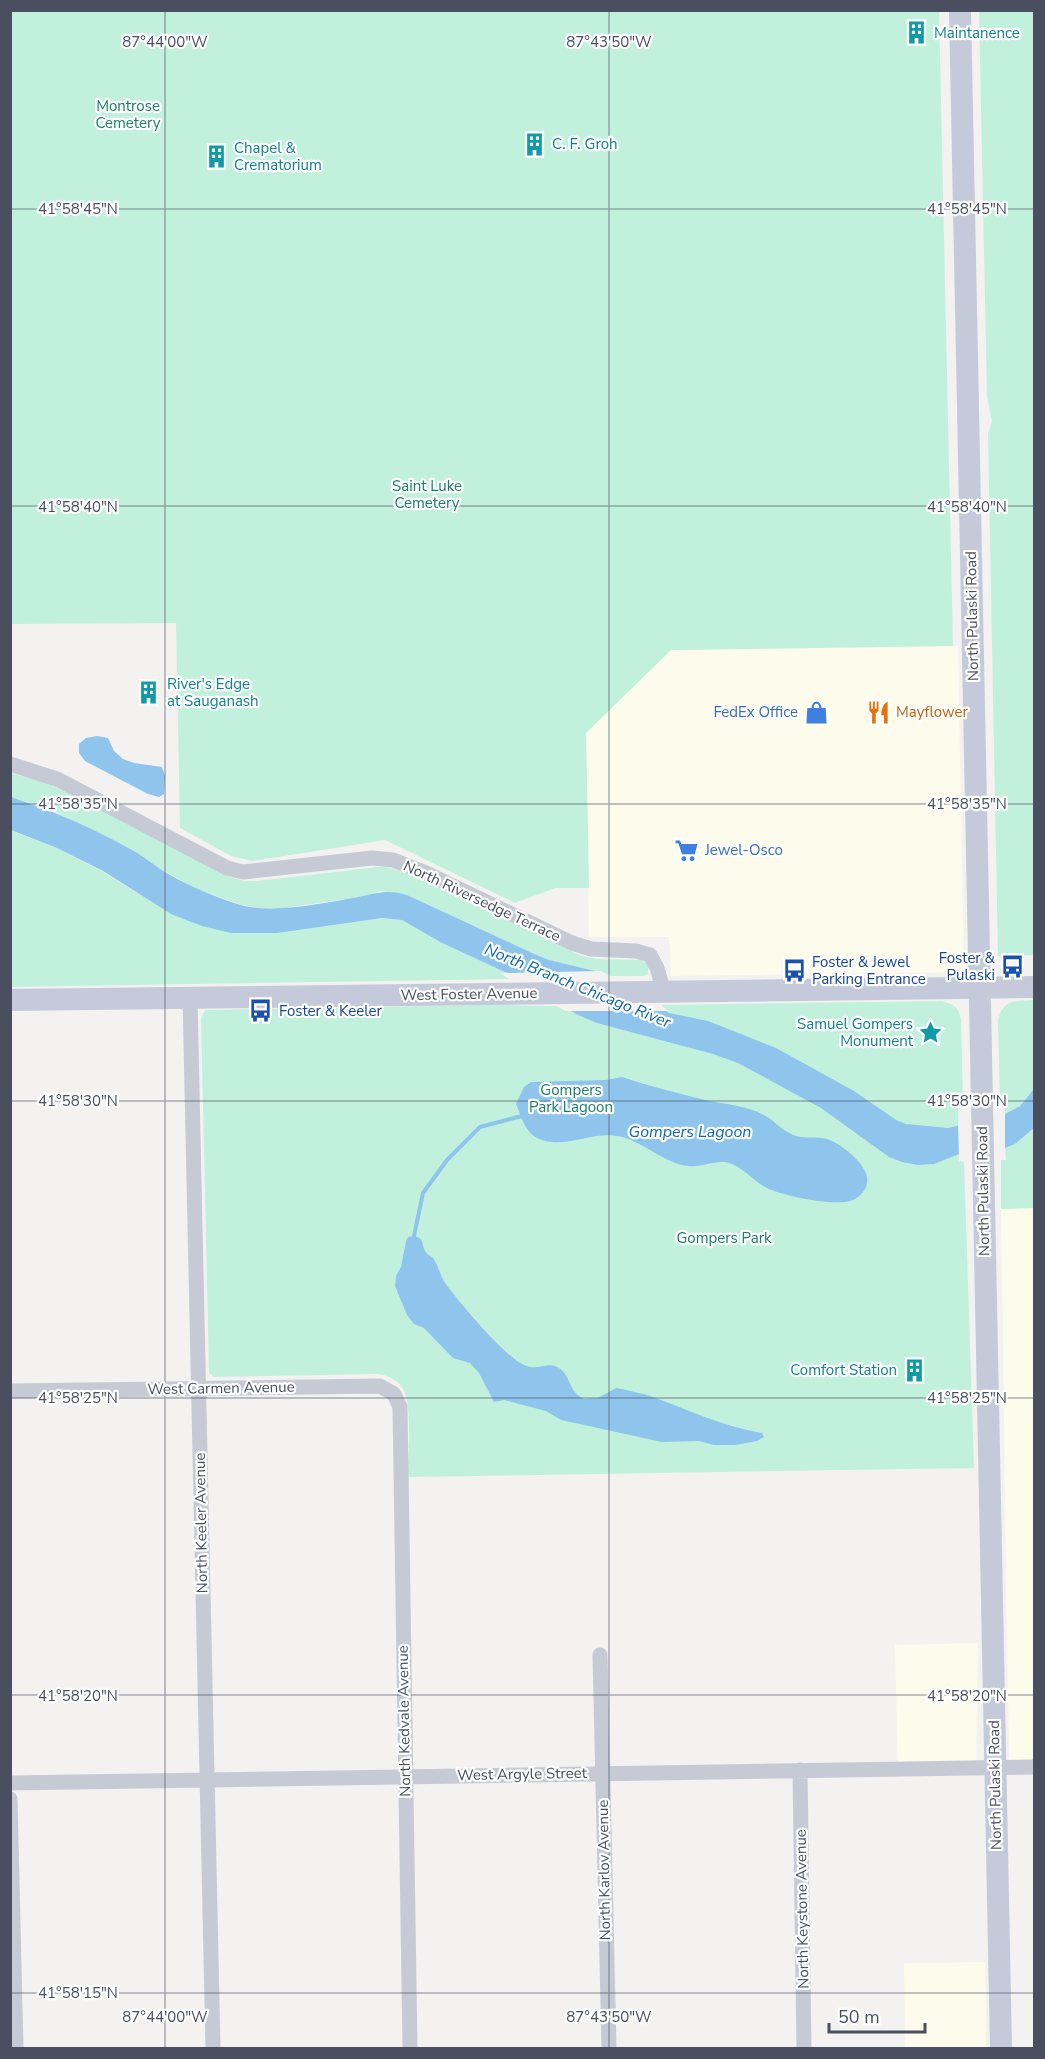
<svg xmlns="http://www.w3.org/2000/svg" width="1045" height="2059" font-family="'Nunito Sans',sans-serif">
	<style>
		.commercial { fill: #fcfbec }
		.green { fill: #c1f0dd }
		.water { fill: #8fc4ec }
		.pier { fill: #f3f2f1 }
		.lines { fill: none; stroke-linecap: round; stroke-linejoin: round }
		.stream { stroke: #8fc4ec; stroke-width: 4 }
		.street { stroke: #c5cad5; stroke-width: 15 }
		.secondary { stroke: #c4cad9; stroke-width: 22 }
		.ticks { fill: none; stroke: #494f5f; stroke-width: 1.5; stroke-opacity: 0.45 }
		.labels { text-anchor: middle; stroke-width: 4.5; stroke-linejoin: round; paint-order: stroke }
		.culture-label { font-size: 15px; fill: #0d838f; stroke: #fff; text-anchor: start }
		.park-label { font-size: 15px; fill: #188164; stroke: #fff }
		.street-label { font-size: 15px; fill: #494f5f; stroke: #fff }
		.shop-label { font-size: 15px; fill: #366cbe; stroke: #fff; text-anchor: end }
		.food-label { font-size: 15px; fill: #c56008; stroke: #fff; text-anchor: start }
		.transit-label { font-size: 15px; fill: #164399; stroke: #fff; text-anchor: start }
		.water-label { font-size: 16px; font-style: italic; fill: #0e68ad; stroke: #fff }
		.ticks-label { font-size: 15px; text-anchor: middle; fill: #494f5f; stroke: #fff; stroke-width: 4.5; stroke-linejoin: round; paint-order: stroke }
	</style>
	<rect width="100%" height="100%" fill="#f3f2f1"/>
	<path class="commercial" d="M 958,646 L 964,972 L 671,976 L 669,937 L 589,937 L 586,733 L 671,650 Z
		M 1034,1208 L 1034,1764 L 1009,1764 L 1001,1209 Z
		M 978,1643 L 976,1774 L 898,1776 L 895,1645 Z
		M 985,1962 L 986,2048 L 905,2048 L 904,1963 Z"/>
	<path class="green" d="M 10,11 L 939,11 L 953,646 L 671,650 L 586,733 L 589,888 L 555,888 L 515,903 L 385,840 L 253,861 L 231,856 L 180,828 L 176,623 L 11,624 Z
		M 979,11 L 1034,11 L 1034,955 L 998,956 L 988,434 L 992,421 L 987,396 Z
		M 10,773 L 47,783 L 231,877 L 243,881 L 257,881 L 378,867 L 386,867 L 407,873 L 582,956 L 597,959 L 641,960 L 648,964 L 648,974 L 643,976 L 610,976 L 601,971 L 594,971 L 549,960 L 532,953 L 407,895 L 381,891 L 360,897 L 284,908 L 261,908 L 242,905 L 197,889 L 56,812 L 11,797 Z
		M 10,830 L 57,848 L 103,872 L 171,914 L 358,921 L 382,918 L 402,920 L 442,943 L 507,973 L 500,973 L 509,979 L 11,987 Z
		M 1034,1000 L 1034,1089 L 1020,1106 L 1005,1114 L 1004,1101 L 1000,1101 L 998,1021 C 1002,999 1016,1001 1034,1000 Z
		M 942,1001 C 954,1004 959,1008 961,1019 L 963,1101 L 958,1102 L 959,1161 L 964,1162 L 974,1468 L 408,1477 C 408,1456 413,1402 402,1387 C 396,1379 387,1375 377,1374 L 214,1377 L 209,1373 L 201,1018 L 205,1010 L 491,1005 L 556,1006 L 566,1011 L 668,1011 L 661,1005 Z
		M 1034,1128 L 1034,1208 L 1001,1209 L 1001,1160 L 1006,1160 L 1005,1148 L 1015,1144 Z"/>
	<path class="water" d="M 97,736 L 108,738 L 114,751 L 123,759 L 134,763 L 162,767 L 165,776 L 164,794 L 159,797 L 148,794 L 85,761 L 79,753 L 79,744 L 86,738 Z
		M 11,797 C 53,811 93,828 132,850 C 145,857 156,867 170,875 C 192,887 217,898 241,905 C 273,914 325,903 358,897 C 376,893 389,889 407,895 L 532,953 L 549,960 L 595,971 L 669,1013 L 708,1021 L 776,1048 L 854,1091 L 896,1120 L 906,1124 L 948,1128 L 1005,1114 L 1020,1106 L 1034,1089 L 1034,1128 L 1015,1144 L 1005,1148 L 959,1154 L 934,1164 L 918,1165 L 902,1162 L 889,1157 L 821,1108 L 738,1063 L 713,1054 L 597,1023 L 578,1015 L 507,973 L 442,943 L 402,920 L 382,918 L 277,933 L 231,933 L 202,926 L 171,914 L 103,871 L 57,848 L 11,830 Z
		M 622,1077 C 649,1086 677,1093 705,1100 C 727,1105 755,1106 773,1121 C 779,1127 788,1133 796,1136 C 806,1139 816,1136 827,1139 C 841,1143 871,1167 867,1183 C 866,1191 858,1199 850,1201 C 832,1206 782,1196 765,1187 C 754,1181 744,1169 732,1164 C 718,1158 703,1168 688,1166 C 664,1163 645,1143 622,1137 C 594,1129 564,1151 537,1138 C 525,1132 521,1115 516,1104 L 524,1087 L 531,1082 L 606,1080 Z
		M 414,1236 C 425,1238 421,1245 426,1252 C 428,1255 431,1256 433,1258 C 438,1265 440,1275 445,1283 C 460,1303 503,1355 524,1365 C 539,1372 547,1360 559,1368 C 572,1377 567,1390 584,1399 L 598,1398 L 616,1388 C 629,1391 642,1393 653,1397 C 691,1411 722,1426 762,1433 L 764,1437 L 757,1441 L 735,1445 L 714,1445 L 699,1441 L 662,1442 L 561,1420 L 546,1411 L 504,1400 L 494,1402 L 479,1373 L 470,1363 L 453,1358 L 424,1328 L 414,1324 L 407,1315 L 395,1286 L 396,1276 L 401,1267 L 406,1241 L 408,1237 Z"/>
	<path class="pier" d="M 600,971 L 669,1011 L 566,1011 L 502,973 Z
		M 1005,1111 L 1005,1151 L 975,1152 L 959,1158 L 958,1123 Z"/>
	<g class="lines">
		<path class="stream" d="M 414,1236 L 423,1193 L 447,1160 L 480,1127 L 522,1116"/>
		<path class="street" d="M 10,764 L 57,779 L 227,868 L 243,872 L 372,858 L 393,860 L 426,873 L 572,943 L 591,949 L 636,951 L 650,955 L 657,968 L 664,992
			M 190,997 L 213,2048
			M 10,1391 L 380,1386 L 394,1394 L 400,1407 L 410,2048
			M 600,1655 L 609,2048
			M 800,1770 L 804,2048
			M 10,1783 L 1034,1767
			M 10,1799 L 16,2048"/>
		<path class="secondary" d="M 960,10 L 1001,2048
			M 10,1000 L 1034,987"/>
	</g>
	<path class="ticks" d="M 165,10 L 165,2048M 609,10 L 609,2048M 10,209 L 1034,209M 10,506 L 1034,506M 10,804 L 1034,804M 10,1101 L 1034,1101M 10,1398 L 1034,1398M 10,1695 L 1034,1695M 10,1993 L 1034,1993"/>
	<defs>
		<symbol id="building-bare" viewBox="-9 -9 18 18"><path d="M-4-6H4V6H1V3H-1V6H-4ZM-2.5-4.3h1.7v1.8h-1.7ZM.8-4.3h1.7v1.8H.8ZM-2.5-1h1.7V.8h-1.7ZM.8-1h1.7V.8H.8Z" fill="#0f9aa8" stroke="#fff" stroke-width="2.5" paint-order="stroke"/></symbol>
		<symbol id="shop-bare" viewBox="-9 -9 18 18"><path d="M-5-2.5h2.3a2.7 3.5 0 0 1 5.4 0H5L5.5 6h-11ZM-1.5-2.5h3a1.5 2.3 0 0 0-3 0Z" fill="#3f7fe0" stroke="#fff" stroke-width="2.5" paint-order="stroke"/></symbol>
		<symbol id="restaurant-bare" viewBox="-9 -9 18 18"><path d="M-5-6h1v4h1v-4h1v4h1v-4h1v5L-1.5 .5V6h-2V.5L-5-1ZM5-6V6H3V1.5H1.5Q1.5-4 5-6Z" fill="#e8710a" stroke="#fff" stroke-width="2.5" paint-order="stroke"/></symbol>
		<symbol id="supermarket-bare" viewBox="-9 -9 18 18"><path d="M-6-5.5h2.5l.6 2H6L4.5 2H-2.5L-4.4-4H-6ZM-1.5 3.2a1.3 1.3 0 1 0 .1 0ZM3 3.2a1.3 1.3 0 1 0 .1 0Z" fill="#3f7fe0" stroke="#fff" stroke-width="2.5" paint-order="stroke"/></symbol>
		<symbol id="bus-bare" viewBox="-9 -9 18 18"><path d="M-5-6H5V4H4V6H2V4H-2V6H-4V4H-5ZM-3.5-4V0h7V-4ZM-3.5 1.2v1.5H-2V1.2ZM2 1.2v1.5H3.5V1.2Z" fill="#1a4fb4" stroke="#fff" stroke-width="2.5" paint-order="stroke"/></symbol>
		<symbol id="sight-bare" viewBox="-9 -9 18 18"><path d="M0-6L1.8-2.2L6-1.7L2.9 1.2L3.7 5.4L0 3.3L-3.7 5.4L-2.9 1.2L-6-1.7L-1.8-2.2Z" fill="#0f9aa8" stroke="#fff" stroke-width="2.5" paint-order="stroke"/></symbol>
	</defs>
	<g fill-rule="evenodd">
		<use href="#building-bare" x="900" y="16" width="33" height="33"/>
		<use href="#building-bare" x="518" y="128" width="33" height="33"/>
		<use href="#building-bare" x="200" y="140" width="33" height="33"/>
		<use href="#building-bare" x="132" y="676" width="33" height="33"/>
		<use href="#shop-bare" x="800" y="696" width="33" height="33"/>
		<use href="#restaurant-bare" x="862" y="696" width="33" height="33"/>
		<use href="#supermarket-bare" x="670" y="834" width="33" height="33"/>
		<use href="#bus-bare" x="996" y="950" width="33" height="33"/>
		<use href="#bus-bare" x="778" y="954" width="33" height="33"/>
		<use href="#bus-bare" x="244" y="994" width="33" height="33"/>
		<use href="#sight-bare" x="914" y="1016" width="33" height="33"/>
		<use href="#building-bare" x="898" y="1354" width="33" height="33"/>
	</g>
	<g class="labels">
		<g class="culture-label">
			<text x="934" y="38">Maintanence</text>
			<text x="552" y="149">C. F. Groh</text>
			<text x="234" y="153">Chapel &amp;<tspan x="234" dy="17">Crematorium</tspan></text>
			<text x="167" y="689">River's Edge<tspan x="167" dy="17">at Sauganash</tspan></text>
			<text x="913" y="1029" text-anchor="end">Samuel Gompers<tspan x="913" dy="17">Monument</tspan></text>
			<text x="897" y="1375" text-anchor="end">Comfort Station</text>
		</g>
		<g class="park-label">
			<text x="128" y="111">Montrose<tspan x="128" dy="17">Cemetery</tspan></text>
			<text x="427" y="491">Saint Luke<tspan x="427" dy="17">Cemetery</tspan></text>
			<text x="571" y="1095">Gompers<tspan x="571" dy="17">Park Lagoon</tspan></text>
			<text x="724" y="1243">Gompers Park</text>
		</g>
		<g class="street-label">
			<text transform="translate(972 616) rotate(-91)" y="5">North Pulaski Road</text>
			<text transform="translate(482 901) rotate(25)" y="5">North Riversedge Terrace</text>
			<text transform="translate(469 994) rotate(-1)" y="5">West Foster Avenue</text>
			<text transform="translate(983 1191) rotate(-91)" y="5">North Pulaski Road</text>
			<text transform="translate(221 1388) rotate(-1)" y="5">West Carmen Avenue</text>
			<text transform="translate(201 1523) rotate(-91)" y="5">North Keeler Avenue</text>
			<text transform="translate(404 1721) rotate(-91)" y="5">North Kedvale Avenue</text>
			<text transform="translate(522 1774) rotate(-1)" y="5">West Argyle Street</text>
			<text transform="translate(995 1785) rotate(-91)" y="5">North Pulaski Road</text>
			<text transform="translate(604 1870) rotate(-91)" y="5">North Karlov Avenue</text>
			<text transform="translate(802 1909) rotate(-91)" y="5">North Keystone Avenue</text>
		</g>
		<g class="shop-label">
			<text x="798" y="717">FedEx Office</text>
			<text x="705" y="855" text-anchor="start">Jewel-Osco</text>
		</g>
		<g class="food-label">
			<text x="896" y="717">Mayflower</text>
		</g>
		<g class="transit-label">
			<text x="995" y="963" text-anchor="end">Foster &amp;<tspan x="995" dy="17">Pulaski</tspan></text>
			<text x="812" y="967">Foster &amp; Jewel<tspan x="812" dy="17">Parking Entrance</tspan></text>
			<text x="279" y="1016">Foster &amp; Keeler</text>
		</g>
		<g class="water-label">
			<text transform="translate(578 985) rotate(22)" y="6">North Branch Chicago River</text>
			<text x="690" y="1137">Gompers Lagoon</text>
		</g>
	</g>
	<g class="ticks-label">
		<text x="165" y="47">87°44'00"W</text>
		<text x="609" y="47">87°43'50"W</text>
		<text x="78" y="214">41°58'45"N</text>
		<text x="967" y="214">41°58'45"N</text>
		<text x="78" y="512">41°58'40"N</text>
		<text x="967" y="512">41°58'40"N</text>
		<text x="78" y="809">41°58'35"N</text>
		<text x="967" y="809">41°58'35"N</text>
		<text x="78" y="1106">41°58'30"N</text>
		<text x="967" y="1106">41°58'30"N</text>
		<text x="78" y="1403">41°58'25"N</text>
		<text x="967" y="1403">41°58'25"N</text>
		<text x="78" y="1701">41°58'20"N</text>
		<text x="967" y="1701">41°58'20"N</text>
		<text x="78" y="1998">41°58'15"N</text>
		<text x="165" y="2022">87°44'00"W</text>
		<text x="609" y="2022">87°43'50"W</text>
	</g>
	<rect width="1045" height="2059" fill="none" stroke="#494f5f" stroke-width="24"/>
	<path d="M829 2023v9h96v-9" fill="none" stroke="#494f5f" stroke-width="3"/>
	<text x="838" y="2023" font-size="18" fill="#494f5f" stroke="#ffffff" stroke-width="4.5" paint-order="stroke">50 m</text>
</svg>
